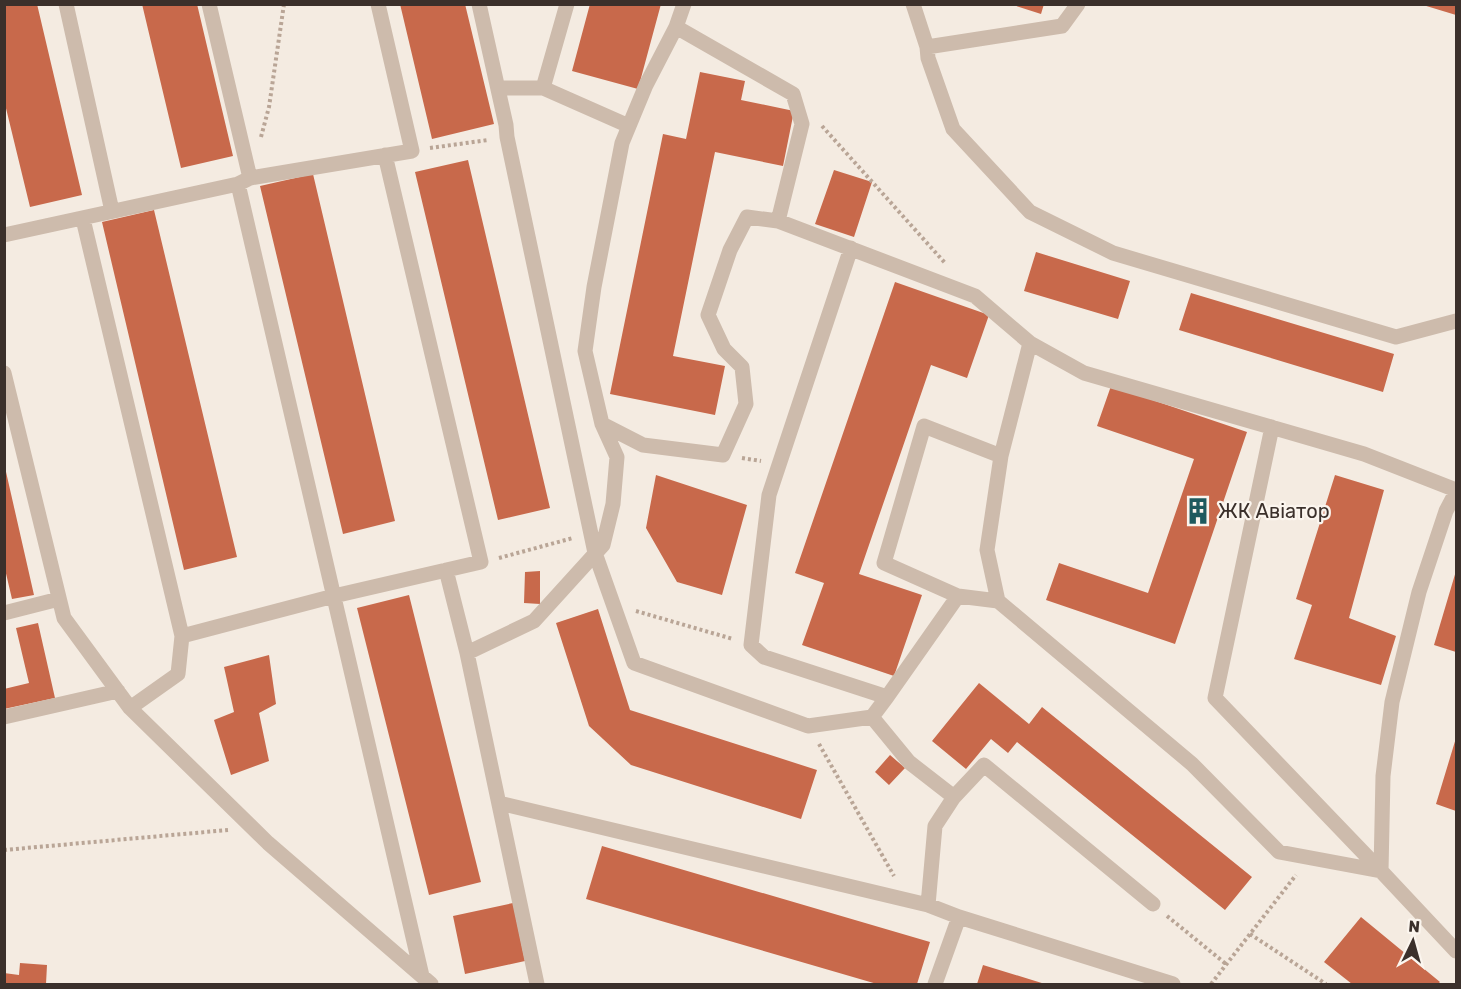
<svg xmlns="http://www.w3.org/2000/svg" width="1461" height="989" font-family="Rubik,sans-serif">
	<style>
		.building { fill: #c8694b }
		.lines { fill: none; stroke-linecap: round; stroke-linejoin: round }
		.path { stroke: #b9a596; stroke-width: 4; stroke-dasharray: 3 3; stroke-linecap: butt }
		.minor { stroke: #cdbbac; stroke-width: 15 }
		.labels { text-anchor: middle; stroke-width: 4.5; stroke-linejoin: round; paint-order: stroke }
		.poi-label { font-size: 20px; fill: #3b302b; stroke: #fbf5ee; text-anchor: start }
	</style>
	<rect width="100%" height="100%" fill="#f4ebe1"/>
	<path class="building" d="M 4,4 L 37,4 L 82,195 L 30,207 L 4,100 Z
		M 142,4 L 197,4 L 233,156 L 181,168 Z
		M 400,4 L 465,4 L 494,124 L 432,139 Z
		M 590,4 L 661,4 L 638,89 L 572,71 Z
		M 1010,4 L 1044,4 L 1041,14 Z
		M 1423,4 L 1456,4 L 1456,15 L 1423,5 Z
		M 700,72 L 745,81 L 741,100 L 794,111 L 783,166 L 715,152 L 673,356 L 725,366 L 715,415 L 610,394 L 663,134 L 686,139 Z
		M 468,160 L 550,508 L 498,520 L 415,172 Z
		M 834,170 L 872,182 L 854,237 L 815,224 Z
		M 313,174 L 395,521 L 343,534 L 260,186 Z
		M 154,210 L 237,557 L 184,570 L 102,222 Z
		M 1036,252 L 1130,281 L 1118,319 L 1024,291 Z
		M 895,282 L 989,315 L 967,378 L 931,365 L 859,574 L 922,595 L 894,676 L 802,645 L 824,583 L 795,573 Z
		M 1191,293 L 1394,354 L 1383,392 L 1179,330 Z
		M 1111,386 L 1247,432 L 1175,644 L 1046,600 L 1059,563 L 1148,593 L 1194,459 L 1097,426 Z
		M 4,463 L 34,595 L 12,599 L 4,565 Z
		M 656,475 L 747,505 L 722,595 L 677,582 L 646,528 Z
		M 1335,475 L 1384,490 L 1349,618 L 1396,636 L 1381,685 L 1294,659 L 1312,605 L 1296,599 Z
		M 540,571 L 540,604 L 524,603 L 525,572 Z
		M 1456,571 L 1456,652 L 1434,645 Z
		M 409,595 L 481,882 L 429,895 L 357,608 Z
		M 598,609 L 630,710 L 817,770 L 801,819 L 631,765 L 589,726 L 556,623 Z
		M 38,623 L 55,698 L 4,709 L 4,689 L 29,683 L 16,628 Z
		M 269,655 L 276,704 L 259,713 L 269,761 L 231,775 L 214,720 L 234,712 L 224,667 Z
		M 979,683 L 1029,724 L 1042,707 L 1252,877 L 1225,910 L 1017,742 L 1008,753 L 991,739 L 966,769 L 932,741 Z
		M 1456,738 L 1456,811 L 1436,804 Z
		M 890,755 L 905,768 L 889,785 L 875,772 Z
		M 602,846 L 930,942 L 917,984 L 877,984 L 586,899 Z
		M 513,903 L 525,961 L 465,974 L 453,916 Z
		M 1361,917 L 1440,982 L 1438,984 L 1352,984 L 1324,962 Z
		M 20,963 L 47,965 L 46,984 L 4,984 L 4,973 L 19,975 Z
		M 983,965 L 1045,984 L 977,984 Z"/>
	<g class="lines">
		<path class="path" d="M 822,126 L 945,263
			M 261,137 L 269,107 L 284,4
			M 430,148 L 488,140
			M 742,458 L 761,461
			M 499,558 L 573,538
			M 636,611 L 733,639
			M 819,744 L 894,876
			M 4,850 L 228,830
			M 1167,916 L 1226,964
			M 1250,934 L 1326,984
			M 1211,984 L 1296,875"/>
		<path class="minor" d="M 66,4 L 112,211
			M 479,4 L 506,125 L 507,137 L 595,553 L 634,663 L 808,726 L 872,717 L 887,697
			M 567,4 L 543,88 L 629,126
			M 913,4 L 927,47 L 928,58 L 953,129 L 1030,212 L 1113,253 L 1396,337 L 1456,321
			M 927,47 L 1062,26 L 1078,4
			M 498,88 L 543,88
			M 250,178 L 412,151 L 378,4
			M 238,184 L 422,976
			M 83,219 L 182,636 L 178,674 L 130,708
			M 778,221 L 975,296 L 1030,343 L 1001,456 L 987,550 L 998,601
			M 4,235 L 238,184 L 250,178 L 209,4
			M 851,248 L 769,495 L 751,645 L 764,657 L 887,697 L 958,596 L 998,601 L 1192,764 L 1279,852 L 1381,871
			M 1030,343 L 1084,373 L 1364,454 L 1456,490
			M 4,373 L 64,618 L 130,708 L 268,843 L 431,984
			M 602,424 L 643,445 L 723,455 L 746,404 L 742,367 L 724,349 L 708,315 L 730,250 L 747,217 L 778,221 L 802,124 L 793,94 L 676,27
			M 1272,427 L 1215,698 L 1381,871
			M 1456,492 L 1446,511 L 1419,592 L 1392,702 L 1383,776 L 1381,871 L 1456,951
			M 446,570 L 467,653 L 537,984
			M 958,596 L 884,563 L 924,426 L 1001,456
			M 4,613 L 59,599
			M 182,636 L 334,596 L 481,562 L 385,155
			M 467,653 L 534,621 L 603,545 L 613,504 L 617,457 L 602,424 L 585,351 L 594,287 L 622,143 L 646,85 L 676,27 L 684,4
			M 4,717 L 118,691
			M 872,717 L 909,762 L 954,797
			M 499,803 L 928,905
			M 959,917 L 928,905 L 935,826 L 954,797 L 984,765 L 1153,904
			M 935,984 L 959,917 L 1173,984"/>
	</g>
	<defs>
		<symbol id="building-bare" viewBox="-9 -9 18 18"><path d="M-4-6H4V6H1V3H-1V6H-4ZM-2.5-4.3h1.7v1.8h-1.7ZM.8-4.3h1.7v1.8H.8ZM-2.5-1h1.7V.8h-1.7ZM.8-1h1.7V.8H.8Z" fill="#1f5a5e" stroke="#fbf5ee" stroke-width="2.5" paint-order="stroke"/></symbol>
	</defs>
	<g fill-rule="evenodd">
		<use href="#building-bare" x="1179" y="492" width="38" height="38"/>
	</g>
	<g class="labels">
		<g class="poi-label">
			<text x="1218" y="518">ЖК Авіатор</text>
		</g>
	</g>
	<rect width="1461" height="989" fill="none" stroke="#3b302b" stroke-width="12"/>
	<g transform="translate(1413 941) rotate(5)" stroke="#fbf5ee" stroke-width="4.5" paint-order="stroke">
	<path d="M0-4.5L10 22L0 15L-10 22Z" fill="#3b302b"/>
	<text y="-9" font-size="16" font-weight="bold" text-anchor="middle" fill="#3b302b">N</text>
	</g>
</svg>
